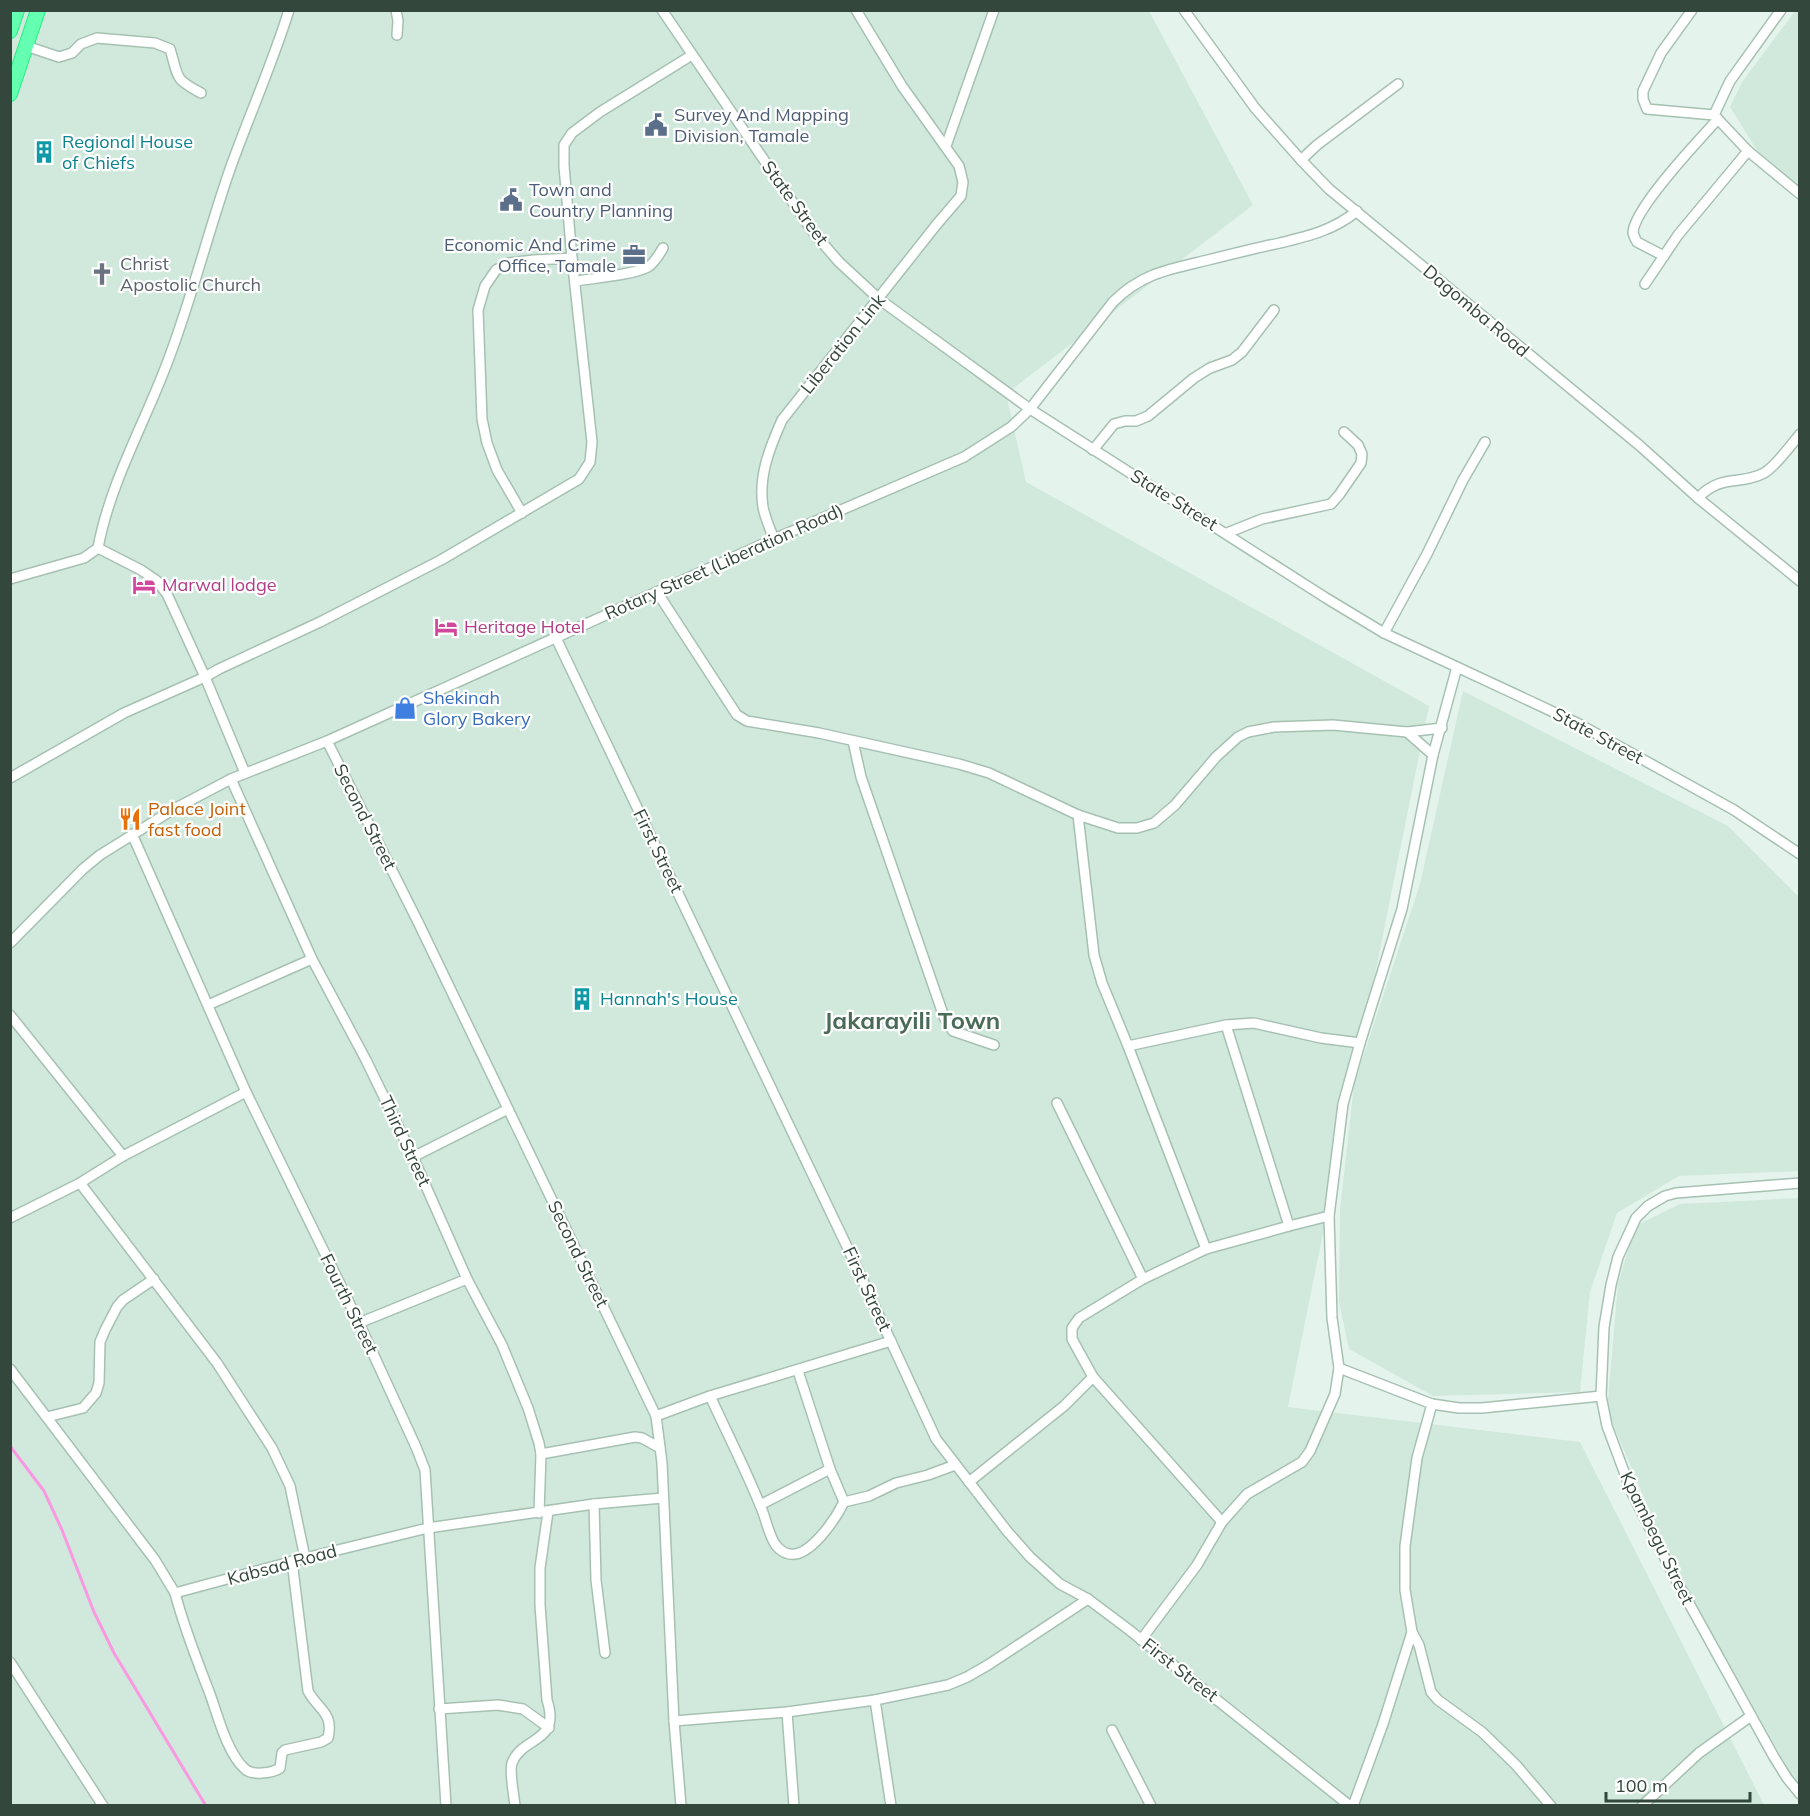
<svg xmlns="http://www.w3.org/2000/svg" width="1810" height="1816" viewBox="0 0 1810 1816" font-family="Mulish,sans-serif">
	<style>
		.residential { fill: #d1e9dd }
		.lines { fill: none; stroke-linecap: round; stroke-linejoin: round }
		.stream { stroke: #f899e2; stroke-width: 3 }
		.minor-casing { stroke: #a6c1b2; stroke-width: 12 }
		.highway-casing { stroke: #23ef81; stroke-width: 16 }
		.minor { stroke: #fff; stroke-width: 9 }
		.highway { stroke: #64ffb0; stroke-width: 14 }
		.labels { text-anchor: middle; stroke-width: 4.5; stroke-linejoin: round; paint-order: stroke }
		.service-label { font-size: 18px; fill: #4e5e75; stroke: #fff; text-anchor: start }
		.culture-label { font-size: 18px; fill: #0d838f; stroke: #fff; text-anchor: start }
		.street-label { font-size: 18px; fill: #33473c; stroke: #fff }
		.worship-label { font-size: 18px; fill: #5b616d; stroke: #fff; text-anchor: start }
		.hotel-label { font-size: 18px; fill: #b23c85; stroke: #fff; text-anchor: start }
		.shop-label { font-size: 18px; fill: #366cbe; stroke: #fff; text-anchor: start }
		.food-label { font-size: 18px; fill: #c56008; stroke: #fff; text-anchor: start }
		.district-label { font-size: 24px; font-weight: bold; fill: #496b57; stroke: #fff }
	</style>
	<rect width="100%" height="100%" fill="#e4f4ec"/>
	<g class="residential">
		<polygon points="11,11 1149,11 1253,205 1006,394 1026,482 1429,706 1288,1407 1580,1442 1764,1805 11,1806"/>
		<polygon points="1795,11 1800,11 1799,187 1758,152 1730,107 1742,82"/>
		<polygon points="1463,691 1728,826 1799,897 1799,1171 1679,1176 1617,1213 1590,1292 1580,1392 1433,1396 1349,1349 1339,1302 1340,1210 1354,1084 1420,884"/>
		<polygon points="1799,1198 1799,1788 1668,1555 1607,1410 1618,1284 1635,1226 1680,1204"/>
	</g>
	<g class="lines">
		<polyline class="stream" points="10,1446 44,1491 62,1530 94,1612 114,1653 206,1806"/>
		<g class="minor-casing">
			<g id="minor">
				<polyline points="396,10 398,21 397,35"/>
				<polyline points="662,10 813,232 839,262 879,299 1030,409 1326,598 1384,633 1577,723 1734,810 1800,854"/>
				<polyline points="1184,10 1255,108 1301,160 1329,189 1639,445 1698,498 1800,581"/>
				<polyline points="1692,10 1661,53 1643,91 1643,99 1647,109 1714,115"/>
				<polyline points="1781,10 1730,81 1714,115 1748,151 1800,194"/>
				<path d="M26,46L59,57L72,53L81,44L97,38L155,43L170,49C179,78 173,78 201,93"/>
				<polyline points="946,146 994,10"/>
				<polyline points="1301,160 1317,145 1398,84"/>
				<path d="M1664,256L1637,242C1635,239 1634,236 1633,233C1633,209 1700,139 1718,119"/>
				<path d="M576,281C594,278 633,275 648,267C654,263 659,255 663,248"/>
				<polyline points="1645,284 1678,235 1748,151"/>
				<polyline points="1093,450 1114,424 1125,421 1136,421 1148,416 1194,378 1210,368 1232,360 1242,352 1274,310"/>
				<path d="M1698,498C1722,473 1740,486 1764,473C1775,467 1791,445 1800,434"/>
				<polyline points="522,513 497,470 487,443 482,419 478,310 485,286 496,270 509,263 534,260 572,258"/>
				<polyline points="1227,533 1262,519 1331,504 1339,495 1361,463 1362,454 1358,445 1344,432"/>
				<path d="M774,539C770,529 765,518 763,507C758,476 770,447 782,420L937,224L961,196L963,182L959,166L902,86L856,10"/>
				<polyline points="10,579 84,558 98,548"/>
				<polyline points="657,592 733,709 737,715 747,721 819,733 959,764 989,773 1078,815 1118,828 1137,828 1154,823 1175,805 1216,757 1238,737 1248,732 1274,727 1333,725 1407,732 1442,728"/>
				<polyline points="1384,633 1427,554 1463,480 1485,442"/>
				<polyline points="556,638 851,1255 936,1439 1007,1531 1030,1557 1060,1584 1088,1599 1128,1629 1350,1806"/>
				<polyline points="1407,732 1433,755"/>
				<polyline points="327,741 419,924 656,1416 662,1463 674,1721 681,1806"/>
				<polyline points="853,741 861,777 944,1017 953,1031 994,1045"/>
				<path d="M245,773L205,677L167,594L157,581L141,570L98,548C110,482 146,421 169,358C192,297 208,233 229,172C248,118 272,65 289,10"/>
				<polyline points="10,778 124,713 205,677 219,669 320,622 441,560 579,479 590,462 592,442 572,258 564,166 564,145 572,133 600,112 692,55"/>
				<polyline points="231,779 312,959 366,1060 413,1157 467,1279 502,1345 528,1408 539,1443 541,1454 539,1513"/>
				<polyline points="1078,815 1094,955 1102,983 1128,1046 1206,1249"/>
				<polyline points="132,834 246,1092 359,1323 416,1447 425,1470 446,1806"/>
				<path d="M10,943L83,869L100,855L174,809L231,779L327,741L774,539L964,457L1011,427L1030,409L1113,302C1142,273 1170,269 1208,260C1232,254 1256,248 1280,243C1309,236 1334,230 1357,211"/>
				<polyline points="208,1005 312,959"/>
				<polyline points="10,1015 123,1156"/>
				<polyline points="1226,1025 1289,1226"/>
				<polyline points="1128,1046 1226,1025 1254,1023 1321,1038 1360,1043"/>
				<polyline points="1057,1103 1143,1279"/>
				<polyline points="413,1157 508,1109"/>
				<polyline points="80,1183 217,1363 272,1448 290,1486 305,1558"/>
				<polyline points="1800,1183 1676,1193 1665,1196 1648,1206 1636,1218 1618,1257 1611,1285 1604,1327 1601,1396 1607,1426 1632,1493 1675,1578 1774,1757 1787,1778 1800,1794"/>
				<polyline points="10,1218 80,1183 123,1156 246,1092"/>
				<polyline points="359,1323 467,1279"/>
				<polyline points="1339,1368 1432,1404 1459,1408 1482,1408 1601,1396"/>
				<polyline points="10,1369 155,1560 175,1593 305,1558 428,1528 594,1504 663,1498"/>
				<polyline points="798,1371 830,1469 844,1502 869,1496 896,1483 928,1475 955,1465"/>
				<path d="M710,1396C727,1433 745,1468 760,1505C766,1518 768,1533 775,1544C777,1547 782,1552 786,1553C808,1562 836,1518 844,1502"/>
				<polyline points="656,1416 710,1396 891,1341"/>
				<polyline points="47,1417 83,1408 96,1393 99,1383 100,1342 105,1330 117,1307 123,1300 154,1279"/>
				<polyline points="541,1454 635,1437 642,1438 660,1448"/>
				<polyline points="969,1482 1064,1406 1093,1377"/>
				<polyline points="594,1504 596,1580 605,1653"/>
				<polyline points="760,1505 830,1469"/>
				<polyline points="1222,1522 1093,1377 1072,1339 1072,1328 1079,1318 1143,1279 1206,1249 1289,1226 1329,1216"/>
				<path d="M175,1593C184,1628 197,1660 210,1694C218,1716 227,1753 245,1769C252,1776 273,1773 280,1768L282,1753L285,1750L321,1742L328,1738C334,1712 318,1710 308,1691L292,1561"/>
				<polyline points="1412,1632 1419,1645 1431,1692 1438,1700 1482,1732 1516,1765 1551,1806"/>
				<polyline points="1141,1640 1197,1565 1222,1522 1247,1494 1302,1462 1310,1451 1335,1394 1339,1368 1332,1318 1329,1216 1343,1104 1360,1043 1402,909 1433,755 1457,667"/>
				<polyline points="10,1662 103,1806"/>
				<polyline points="875,1700 891,1806"/>
				<polyline points="439,1709 498,1705 523,1709 549,1728"/>
				<polyline points="787,1712 794,1806"/>
				<polyline points="674,1721 787,1712 875,1700 948,1685 967,1677 988,1665 1088,1599"/>
				<polyline points="1112,1730 1151,1806"/>
				<path d="M515,1806C514,1795 509,1772 512,1763C523,1735 561,1744 547,1700L540,1605V1568L548,1512"/>
				<polyline points="1353,1806 1383,1724 1412,1632 1405,1590 1405,1546 1417,1458 1432,1404"/>
				<polyline points="1642,1806 1699,1753 1751,1716"/>
			</g>
		</g>
		<g class="highway-casing">
			<g id="highway">
				<polyline points="10,31 17,10"/>
				<polyline points="10,94 38,10"/>
			</g>
		</g>
		<use href="#minor" class="minor"/>
		<use href="#highway" class="highway"/>
	</g>
	<defs>
		<g id="civic-bare" transform="scale(1.8)"><path d="M-.6-6.5H3V-4.5H.6V-3L4-1V1h2V6H-6V1h2V-1L-.6-3ZM-1.2 2.5V6h2.4V2.5Z" fill="#5c6f8a" stroke="#fff" stroke-width="2.5" paint-order="stroke"/></g>
		<g id="building-bare" transform="scale(1.8)"><path d="M-4-6H4V6H1V3H-1V6H-4ZM-2.5-4.3h1.7v1.8h-1.7ZM.8-4.3h1.7v1.8H.8ZM-2.5-1h1.7V.8h-1.7ZM.8-1h1.7V.8H.8Z" fill="#0f9aa8" stroke="#fff" stroke-width="2.5" paint-order="stroke"/></g>
		<g id="office-bare" transform="scale(1.8)"><path d="M-6-3h4V-5.5h4V-3h4V5H-6ZM-1-4.5V-3h2v-1.5ZM-6 0V1H6V0Z" fill="#5c6f8a" stroke="#fff" stroke-width="2.5" paint-order="stroke"/></g>
		<g id="church-bare" transform="scale(1.8)"><path d="M-1.2-6h2.4v3.5h3.3v2.4h-3.3V6h-2.4V-.1h-3.3v-2.4h3.3Z" fill="#6b7280" stroke="#fff" stroke-width="2.5" paint-order="stroke"/></g>
		<g id="hotel-bare" transform="scale(1.8)"><path d="M-6-4.5h1.5V1H6V5H4.5V3h-9V5H-6ZM-4 0a1.8 1.8 0 1 1 3.6 0ZM.5 0V-2.5h3Q6-2.5 6 0Z" fill="#d1479c" stroke="#fff" stroke-width="2.5" paint-order="stroke"/></g>
		<g id="shop-bare" transform="scale(1.8)"><path d="M-5-2.5h2.3a2.7 3.5 0 0 1 5.4 0H5L5.5 6h-11ZM-1.5-2.5h3a1.5 2.3 0 0 0-3 0Z" fill="#3f7fe0" stroke="#fff" stroke-width="2.5" paint-order="stroke"/></g>
		<g id="restaurant-bare" transform="scale(1.8)"><path d="M-5-6h1v4h1v-4h1v4h1v-4h1v5L-1.5 .5V6h-2V.5L-5-1ZM5-6V6H3V1.5H1.5Q1.5-4 5-6Z" fill="#e8710a" stroke="#fff" stroke-width="2.5" paint-order="stroke"/></g>
	</defs>
	<g fill-rule="evenodd">
		<use href="#civic-bare" x="656" y="125"/>
		<use href="#building-bare" x="44" y="152"/>
		<use href="#civic-bare" x="511" y="200"/>
		<use href="#office-bare" x="634" y="255"/>
		<use href="#church-bare" x="102" y="274"/>
		<use href="#hotel-bare" x="144" y="585"/>
		<use href="#hotel-bare" x="446" y="627"/>
		<use href="#shop-bare" x="405" y="708"/>
		<use href="#restaurant-bare" x="130" y="819"/>
		<use href="#building-bare" x="582" y="999"/>
	</g>
	<g class="labels">
		<g class="service-label">
			<text x="674" y="121">Survey And Mapping<tspan x="674" dy="21">Division, Tamale</tspan></text>
			<text x="529" y="196">Town and<tspan x="529" dy="21">Country Planning</tspan></text>
			<text x="616" y="251" text-anchor="end">Economic And Crime<tspan x="616" dy="21">Office, Tamale</tspan></text>
		</g>
		<g class="culture-label">
			<text x="62" y="148">Regional House<tspan x="62" dy="21">of Chiefs</tspan></text>
			<text x="600" y="1005">Hannah's House</text>
		</g>
		<g class="street-label">
			<text transform="translate(795 203) rotate(54)" y="6">State Street</text>
			<text transform="translate(1476 311) rotate(40)" y="6">Dagomba Road</text>
			<text transform="translate(843 344) rotate(-51)" y="6">Liberation Link</text>
			<text transform="translate(1174 500) rotate(32)" y="6">State Street</text>
			<text transform="translate(724 562) rotate(-24)" y="6">Rotary Street (Liberation Road)</text>
			<text transform="translate(1598 736) rotate(28)" y="6">State Street</text>
			<text transform="translate(365 817) rotate(63)" y="6">Second Street</text>
			<text transform="translate(658 851) rotate(64)" y="6">First Street</text>
			<text transform="translate(405 1141) rotate(65)" y="6">Third Street</text>
			<text transform="translate(578 1254) rotate(64)" y="6">Second Street</text>
			<text transform="translate(867 1289) rotate(65)" y="6">First Street</text>
			<text transform="translate(349 1304) rotate(64)" y="6">Fourth Street</text>
			<text transform="translate(1657 1538) rotate(64)" y="6">Kpambegu Street</text>
			<text transform="translate(282 1565) rotate(-15)" y="6">Kabsad Road</text>
			<text transform="translate(1180 1670) rotate(38)" y="6">First Street</text>
		</g>
		<g class="worship-label">
			<text x="120" y="270">Christ<tspan x="120" dy="21">Apostolic Church</tspan></text>
		</g>
		<g class="hotel-label">
			<text x="162" y="591">Marwal lodge</text>
			<text x="464" y="633">Heritage Hotel</text>
		</g>
		<g class="shop-label">
			<text x="423" y="704">Shekinah<tspan x="423" dy="21">Glory Bakery</tspan></text>
		</g>
		<g class="food-label">
			<text x="148" y="815">Palace Joint<tspan x="148" dy="21">fast food</tspan></text>
		</g>
		<g class="district-label">
			<text x="912" y="1029">Jakarayili Town</text>
		</g>
	</g>
	<rect width="1810" height="1816" fill="none" stroke="#33473c" stroke-width="24"/>
	<path d="M1606 1792v9h144v-9" fill="none" stroke="#33473c" stroke-width="3"/>
	<text x="1615" y="1792" font-size="18" fill="#33473c" stroke="#ffffff" stroke-width="4.5" paint-order="stroke">100 m</text>
</svg>
